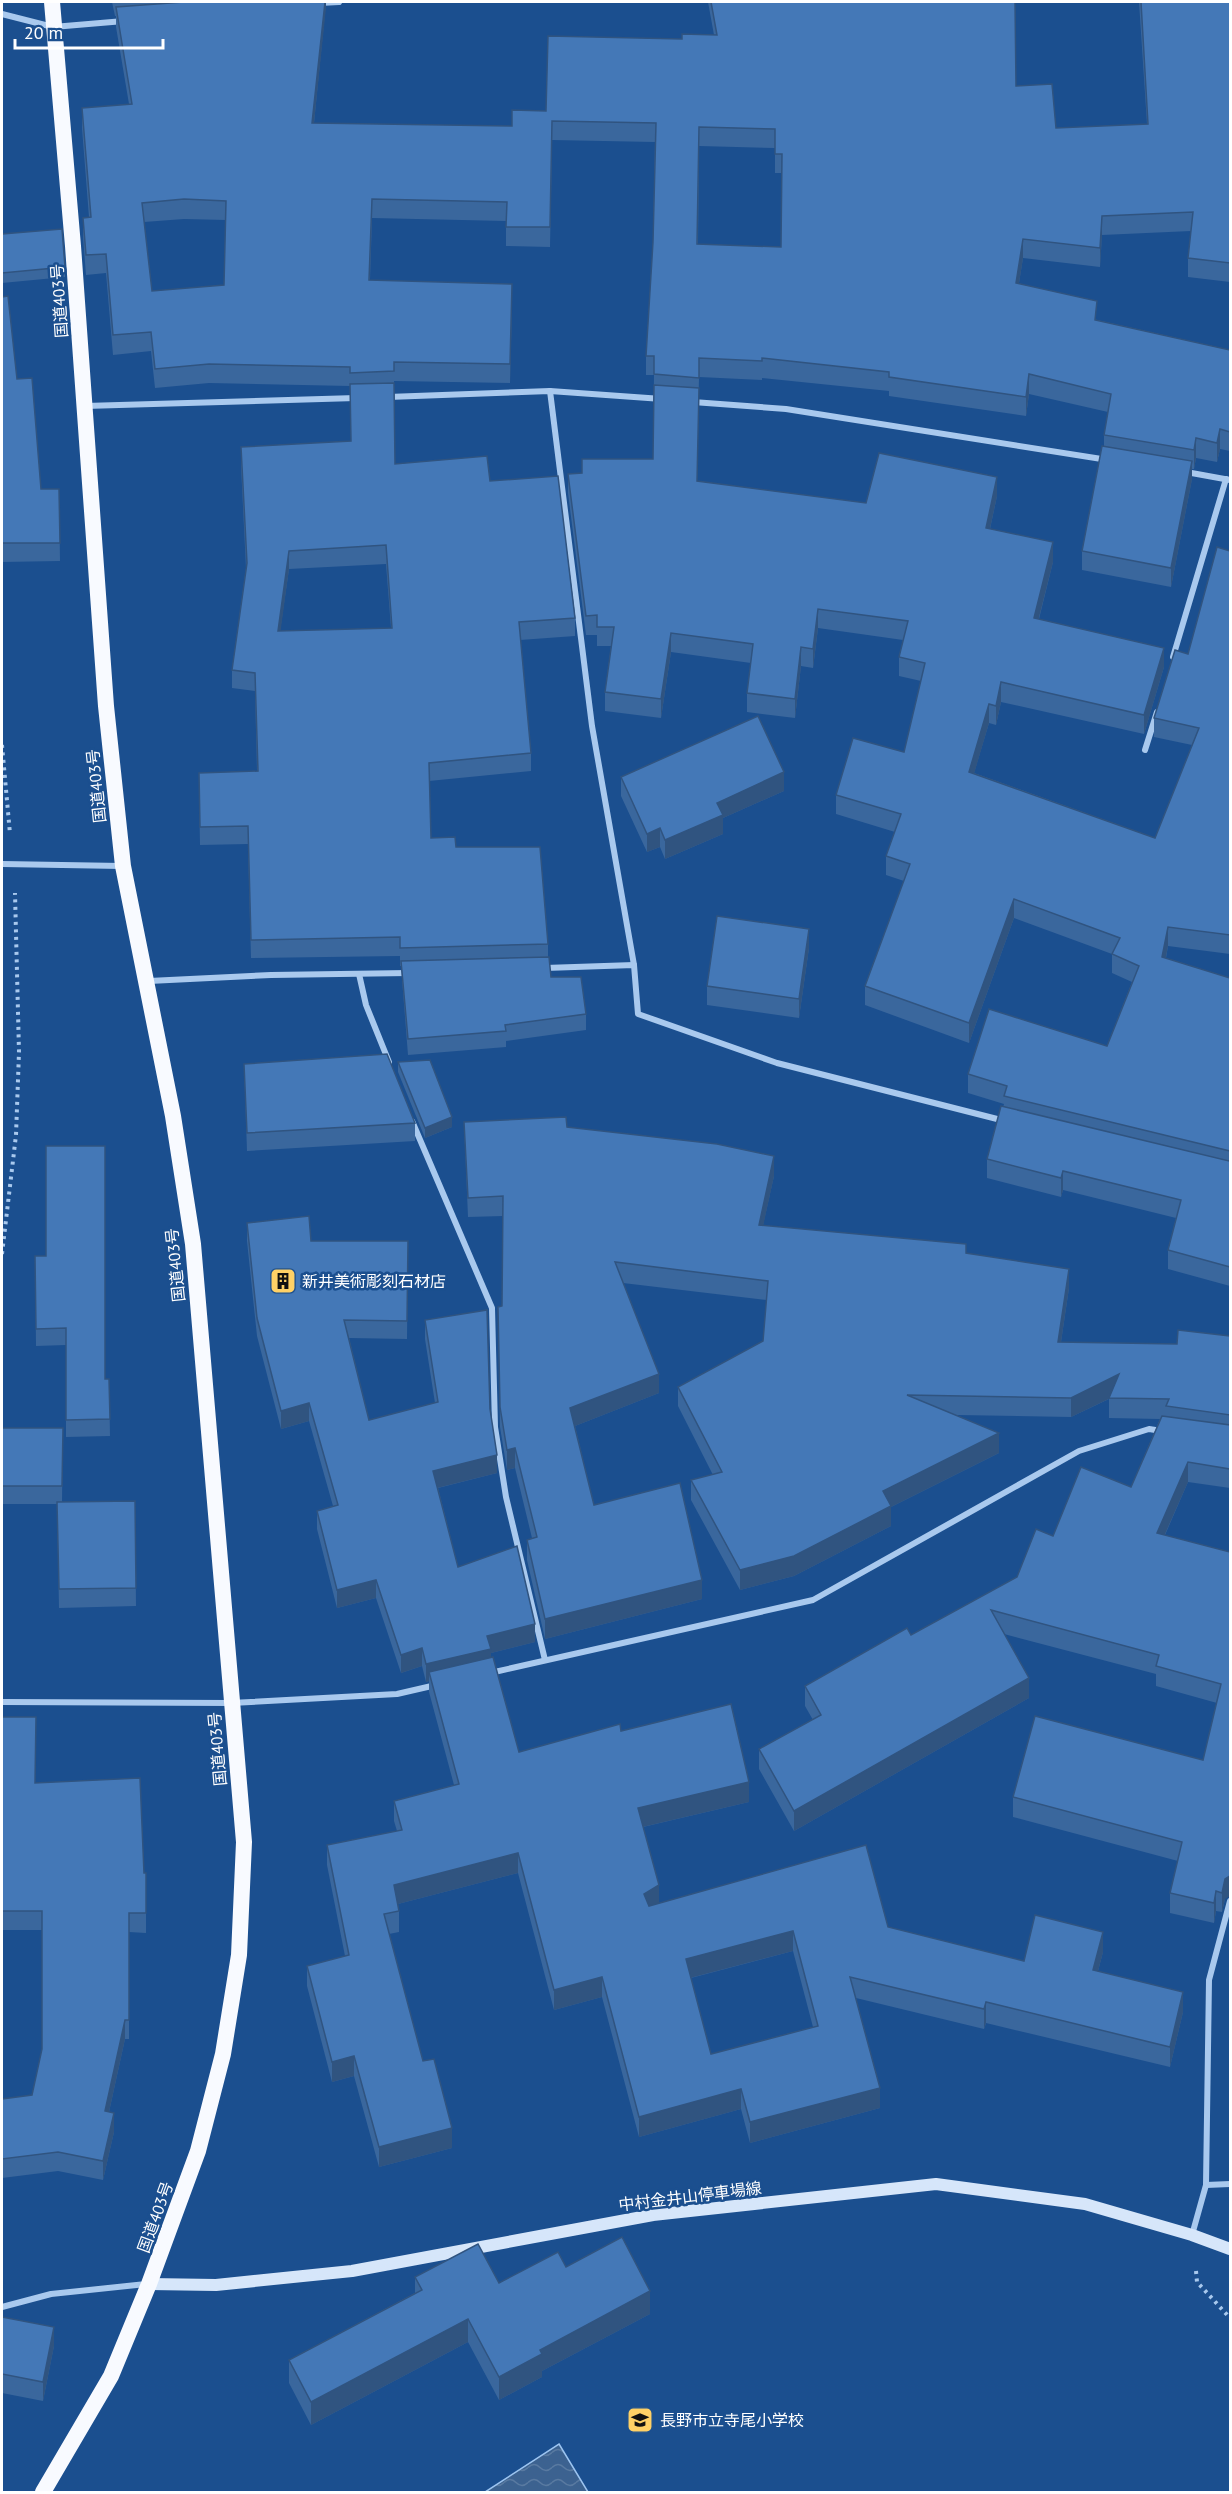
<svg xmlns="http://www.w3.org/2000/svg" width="1232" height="2494" viewBox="0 0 1232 2494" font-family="'PT Sans','Noto Sans JP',sans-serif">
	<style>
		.water { fill: url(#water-waves); stroke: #9cc4f0; stroke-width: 1.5 }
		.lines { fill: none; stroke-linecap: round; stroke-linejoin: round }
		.path { stroke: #a9c9ee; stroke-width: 4; stroke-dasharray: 3 4.5; stroke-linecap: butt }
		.minor { stroke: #a9c9ee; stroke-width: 6 }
		.secondary { stroke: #d6e6fa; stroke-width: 12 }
		.trunk { stroke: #f8faff; stroke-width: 16 }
		.wall { fill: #3a679d; fill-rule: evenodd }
		.shaded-wall { fill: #305480 }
		.building { fill: #4478b7; stroke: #305480; stroke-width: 1.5; fill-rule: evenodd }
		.labels { text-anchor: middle; stroke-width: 5; stroke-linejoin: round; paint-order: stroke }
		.street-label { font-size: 16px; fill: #fff; stroke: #1b4f8f }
		.poi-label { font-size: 16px; fill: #fff; stroke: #1b4f8f; text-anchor: start }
	</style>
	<defs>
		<pattern id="water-waves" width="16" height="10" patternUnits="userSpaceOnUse" patternTransform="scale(1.5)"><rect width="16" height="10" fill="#3c6290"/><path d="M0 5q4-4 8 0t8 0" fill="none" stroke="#597aa1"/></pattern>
	</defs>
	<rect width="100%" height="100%" fill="#1b4f8f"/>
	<polygon class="water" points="559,2444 588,2492 485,2492"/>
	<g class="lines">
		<g class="path">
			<polyline points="2,745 10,834"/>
			<polyline points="2,1254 16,1135 19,1052 15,893"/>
			<polyline points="1196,2271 1197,2282 1230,2318"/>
		</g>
		<g class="minor">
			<polyline points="319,3 339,2"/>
			<polyline points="2,14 53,27 124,21"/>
			<polyline points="550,391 592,726 634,965"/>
			<polyline points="388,397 550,391 662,399"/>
			<polyline points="693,402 786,409 1108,460"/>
			<polyline points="85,406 356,398"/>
			<polyline points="1186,472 1230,480"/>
			<polyline points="1173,657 1226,479"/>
			<polyline points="1145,750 1157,712"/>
			<polyline points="2,864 122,866"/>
			<polyline points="545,968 634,965 638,1014 777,1063 1005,1121"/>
			<polyline points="359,974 366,1005 389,1062"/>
			<polyline points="149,981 271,975 409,973"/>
			<polyline points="412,1121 492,1308 495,1427 506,1497 545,1660"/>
			<polyline points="490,1673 813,1600 1079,1451 1149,1429 1162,1431"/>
			<polyline points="2,1702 231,1703 397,1694 436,1685"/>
			<polyline points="1206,2185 1230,2184"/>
			<polyline points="1192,2235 1206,2185 1209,1980 1230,1901"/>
			<polyline points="2,2307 51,2294 146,2284"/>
		</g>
		<polyline class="secondary" points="149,2284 216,2285 352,2271 653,2215 936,2184 1085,2204 1192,2235 1230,2249"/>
		<polyline class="trunk" points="43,2492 111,2376 149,2284 198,2151 223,2054 239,1955 244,1842 193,1244 173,1116 123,866 106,706 73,246 52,2"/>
	</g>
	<g class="wall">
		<path d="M112,2H326L314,123L512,126L546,111L682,39L714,35L708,2H1015L1016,86L1056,128L1147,124L1139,2H1230V282L1188,277V258L1191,231L1102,235L1100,267L1023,258L1019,283L1097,320L1230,350V451L1220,449L1217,462L1196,458L1194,469H1192V479L1171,587L1082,570V551L1104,447V435L1108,412L1029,394L1026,416L889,396V391L762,378V380L699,377L697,481L866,503L997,496L990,529L1053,562L1039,619L1164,667L1144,734L1001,702L996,725L989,723L974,773L1155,838L1192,745L1154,737V718L1188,654L1230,551V954L1168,946L1166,958L1230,978V1286L1168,1269V1250L1176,1218L1063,1190L1061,1197L987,1178V1159L1004,1104L968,1093V1074L1107,1046L1132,982L1112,973V954L1014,918L969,1043L865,1005V986L904,881L886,875V856L895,832L836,814V795L904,752L921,681L899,676V657L903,640L818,628L813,668L801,666L795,718L747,712V693L751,663L671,652L661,718L605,711V692L611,646H597V635H586L568,493V474L582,473L653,459L654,375H646V356L653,242L655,142L552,140L550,247L506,246V221L372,218L370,280L512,303L510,383L394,381L395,464L490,481L575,618V636L520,640L531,753V771L429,781L431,838L456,847L548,944V957L551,977L586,1014V1030L506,1041V1047L408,1055L401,966H400V956L251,958L248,844L200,845L199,791L257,771L255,691L232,688V670L246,568L241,466V447L351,441L350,386L209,383L155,388L151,351L113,355L106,273L86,275L83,237V218L89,217L82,128V108L129,104L116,27V16H115ZM699,146L775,148V173H782L781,247L698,244ZM184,219L226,220L224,285L152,291L144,222ZM386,564L391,628L280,631L289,569Z"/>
		<polygon points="2,234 65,267 65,277 2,283"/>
		<polygon points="2,297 17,379 41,489 59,489 60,561 2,562"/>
		<polygon points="621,777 784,791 723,818 723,834 665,859 660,847 647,852 621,796"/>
		<polygon points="809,948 799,1018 707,1005 707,986"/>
		<polygon points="398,1062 452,1127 425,1138 398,1072"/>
		<polygon points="244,1064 415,1123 415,1141 247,1151"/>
		<polygon points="464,1122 567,1127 774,1176 763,1225 966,1253 1069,1288 1061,1342 1177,1344 1230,1336 1230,1488 1188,1482 1165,1535 1230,1552 1225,1899 1222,1912 1216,1911 1214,1923 1170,1913 1170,1893 1178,1861 1013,1817 1013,1797 1203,1760 1217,1703 1156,1686 1156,1674 1004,1634 1029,1698 794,1831 759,1769 759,1749 813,1720 805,1706 805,1686 911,1635 1017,1577 1053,1536 1131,1487 1160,1419 1109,1418 1109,1399 1071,1417 957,1415 999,1453 891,1507 891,1526 794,1576 740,1590 691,1500 691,1480 713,1475 678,1406 678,1387 763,1341 767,1300 623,1283 659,1393 575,1426 594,1505 702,1599 545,1639 527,1560 527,1540 532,1538 515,1468 507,1470 500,1427 498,1307 502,1306 503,1216 468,1217"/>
		<path d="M247,1223L311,1241H408L407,1339L349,1338L369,1420L435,1403L425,1339V1320L490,1409L497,1473L438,1488L458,1567L535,1642L491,1653V1658L519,1752L621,1731L749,1802L643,1827L659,1903L888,1927L1024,1961L1103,1952L1098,1971L1183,2012L1170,2067L986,2023L984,2029L856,1998L880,2108L750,2143L741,2109L639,2137L602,1997L554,2010L518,1873L398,1904L399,1911V1932L389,1934L423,2061L452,2148L379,2167L354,2076L332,2082L307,1986V1966L345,1956L327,1865V1845L397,1831L394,1821V1801L454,1785L429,1692V1681L426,1682L422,1666L401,1673L376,1598L337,1608L317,1529V1511L333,1506L309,1421L281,1429L257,1336L247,1241ZM793,1951L813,2027L711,2054L691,1978Z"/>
		<polygon points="35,1256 105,1379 109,1379 110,1436 66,1437 66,1345 36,1346"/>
		<polygon points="2,1428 63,1428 62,1502 135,1501 136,1606 59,1608 57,1504 2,1504"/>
		<polygon points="2,1717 35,1783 144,1873 146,1873 146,1933 129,1932 129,2039 125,2039 109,2112 114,2132 103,2180 58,2171 2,2178 2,2099 32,2095 42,2049 42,1930 2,1930"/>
		<polygon points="566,2267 650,2314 542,2371 542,2377 499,2400 468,2342 311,2425 289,2383 289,2360 415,2293 415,2277 499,2283"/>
		<polygon points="2,2317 54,2346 43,2401 2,2393"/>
	</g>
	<g class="shaded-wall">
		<polygon points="325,2 326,2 326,8 312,142 312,123"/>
		<polygon points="1102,216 1102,235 1100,267 1100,248"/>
		<polygon points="1023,239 1023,258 1016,302 1016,283"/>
		<polygon points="512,284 512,303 510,383 510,364"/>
		<polygon points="1029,374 1029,394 1026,416 1026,397"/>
		<polygon points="1220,429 1220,449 1217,462 1217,443"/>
		<polygon points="1196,438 1196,458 1194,469 1194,450"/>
		<polygon points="1192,461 1192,479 1171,587 1171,568"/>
		<polygon points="997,477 997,496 986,547 986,528"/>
		<polygon points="1053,542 1053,562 1034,637 1034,618"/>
		<polygon points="289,551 289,569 278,650 278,631"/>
		<polygon points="818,609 818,628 813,668 813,649"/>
		<polygon points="671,633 671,652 661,718 661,699"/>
		<polygon points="801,647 801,666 795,718 795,699"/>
		<polygon points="1164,648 1164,667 1144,734 1144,715"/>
		<polygon points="1001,682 1001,702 996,725 996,706"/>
		<polygon points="989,704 989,723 969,791 969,772"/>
		<polygon points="784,772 784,791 723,818 723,834 665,859 665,840 717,803"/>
		<polygon points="660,828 660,847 647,852 647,834"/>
		<polygon points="1014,899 1014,918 969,1043 969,1023"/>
		<polygon points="1168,927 1168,946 1162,976 1162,957"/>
		<polygon points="809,929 809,948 799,1018 799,999"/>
		<polygon points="452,1117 452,1127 425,1138 425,1128"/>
		<polygon points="774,1156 774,1176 759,1245 759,1225"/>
		<polygon points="1063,1171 1063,1190 1061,1197 1061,1178"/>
		<polygon points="1069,1269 1069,1288 1058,1362 1058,1342"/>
		<polygon points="659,1374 659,1393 570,1428 570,1408"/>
		<polygon points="1119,1374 1119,1394 1071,1417 1071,1398"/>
		<polygon points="309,1403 309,1421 281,1429 281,1411"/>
		<polygon points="999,1433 999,1453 891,1507 891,1526 794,1576 740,1590 740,1570 883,1491"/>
		<polygon points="515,1448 515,1468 507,1470 507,1450"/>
		<polygon points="497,1455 497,1473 433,1489 433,1471"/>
		<polygon points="1188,1462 1188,1482 1157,1552 1157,1533"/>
		<polygon points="376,1580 376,1598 337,1608 337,1590"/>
		<polygon points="702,1580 702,1599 545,1639 545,1619"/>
		<polygon points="535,1624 535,1642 491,1653 491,1667 429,1672 429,1681 426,1682 426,1664 487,1636"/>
		<polygon points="422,1648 422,1666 401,1673 401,1655"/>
		<polygon points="1029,1678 1029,1698 794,1831 794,1811"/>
		<polygon points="749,1782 749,1802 638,1828 638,1808"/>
		<polygon points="518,1853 518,1873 394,1905 394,1885"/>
		<polygon points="1230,1876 1230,1896 1225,1899 1222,1912 1222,1893 1225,1879"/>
		<polygon points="659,1885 659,1906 644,1914 644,1894"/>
		<polygon points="1216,1891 1216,1911 1214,1923 1214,1903"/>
		<polygon points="793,1931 793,1951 686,1979 686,1959"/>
		<polygon points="1103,1932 1103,1952 1093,1990 1093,1970"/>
		<polygon points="602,1977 602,1997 554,2010 554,1990"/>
		<polygon points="1183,1992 1183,2012 1170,2067 1170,2047"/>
		<polygon points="986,2002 986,2023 984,2029 984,2009"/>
		<polygon points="125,2020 125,2039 105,2130 105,2111"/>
		<polygon points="354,2056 354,2076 332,2082 332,2062"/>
		<polygon points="880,2088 880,2108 750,2143 750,2122"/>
		<polygon points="741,2089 741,2109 639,2137 639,2117"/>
		<polygon points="114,2113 114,2132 103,2180 103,2161"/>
		<polygon points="452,2128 452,2148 379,2167 379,2147"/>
		<polygon points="650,2291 650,2314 542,2371 542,2377 499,2400 499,2377 540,2350"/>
		<polygon points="468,2319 468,2342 311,2425 311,2402"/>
		<polygon points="54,2327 54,2346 43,2401 43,2382"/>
	</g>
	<g class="building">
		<path d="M184,2H325L312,123L512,126V110L546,111L548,36L682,39V34L717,35L711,2H1015L1016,86L1052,84L1056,128L1148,124L1141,2H1230V263L1188,258L1193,212L1102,216L1100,248L1023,239L1016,283L1097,301L1095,320L1230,350V432L1220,429L1217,443L1196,438L1194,450L1104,435L1111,394L1029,374L1026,397L889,377V372L762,358V361L699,358V378L654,374V356H646L653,242L656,123L552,121L550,227H506L507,202L372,199L369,280L512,284L510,364L394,362V371L350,373V367L209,364L155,369L151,332L113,335L106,254L86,255L83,218L91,217L82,108L132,104L116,7ZM699,127L775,129V154H782L781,247L697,244ZM184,199L226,201L224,285L152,291L142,203Z"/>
		<polygon points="62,229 65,267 2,273 2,234"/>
		<polygon points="8,296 17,379 32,378 41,489 59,489 60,543 2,543 2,297"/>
		<path d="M394,383L395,464L487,456L490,481L558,476L575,618L519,622L531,753L429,763L431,838L455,837L456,847H540L548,944L400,948V937L251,940L248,826L200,827L199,773L258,771L255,673L232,670L247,563L241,447L351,441L350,384ZM386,545L392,628L278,631L289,551Z"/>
		<polygon points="654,385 699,388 697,481 866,503 879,453 997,477 986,528 1053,542 1034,618 1164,648 1144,715 1001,682 996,706 989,704 969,772 1155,838 1199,728 1154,718 1175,650 1188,654 1217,547 1230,551 1230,935 1168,927 1162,957 1230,978 1230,1151 1004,1096 1007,1086 968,1074 989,1009 1107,1046 1139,966 1112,954 1120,938 1014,899 969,1023 865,986 910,864 886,856 901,814 836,795 853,738 904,752 925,663 899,657 908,621 818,609 813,649 801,647 795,699 747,693 753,644 671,633 661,699 605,692 614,627 597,627 597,615 586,616 568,474 582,473 582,459 653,459"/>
		<polygon points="1102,446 1192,461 1171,568 1082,551"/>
		<polygon points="758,716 784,772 717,803 723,815 665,840 660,828 647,834 621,777"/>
		<polygon points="717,916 809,929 799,999 707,986"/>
		<polygon points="549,957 551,977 581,977 586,1014 505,1025 506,1031 408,1039 401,961"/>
		<polygon points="387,1054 415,1123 247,1133 244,1064"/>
		<polygon points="430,1060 452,1117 425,1128 398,1062"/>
		<polygon points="1001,1106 1229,1161 1230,1160 1230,1267 1168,1250 1181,1200 1063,1171 1061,1178 987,1159"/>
		<polygon points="566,1117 567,1127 717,1144 774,1156 759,1225 966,1244 966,1253 1069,1269 1058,1342 1177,1344 1178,1330 1230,1336 1230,1415 1166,1406 1169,1399 1109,1398 1119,1374 1071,1398 907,1395 999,1433 883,1491 891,1506 794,1556 740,1570 691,1480 722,1472 678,1387 763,1341 768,1281 615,1262 659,1374 570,1408 594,1505 680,1483 702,1580 545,1619 527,1540 537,1537 515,1448 507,1450 500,1407 498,1307 502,1306 503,1196 468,1198 464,1122"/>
		<polygon points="46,1146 105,1146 105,1379 109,1379 110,1419 66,1420 66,1328 36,1329 35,1256 46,1256"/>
		<polygon points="309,1216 311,1241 408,1241 407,1321 344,1320 369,1420 438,1402 425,1320 487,1310 490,1409 497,1455 433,1471 458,1567 517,1546 535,1624 487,1636 491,1649 426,1664 422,1648 401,1655 376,1580 337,1590 317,1511 338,1505 309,1403 281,1411 257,1318 247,1223"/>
		<polygon points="1162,1416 1230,1425 1230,1469 1188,1462 1157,1533 1230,1552 1230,1876 1225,1879 1222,1893 1216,1891 1214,1903 1170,1893 1182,1842 1013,1797 1035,1716 1203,1760 1221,1684 1156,1666 1159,1655 991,1610 1029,1678 794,1811 759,1749 821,1715 805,1686 907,1628 911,1635 1017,1577 1036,1529 1053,1536 1081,1467 1131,1487"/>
		<polygon points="2,1428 63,1428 62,1486 2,1486"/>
		<polygon points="135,1501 136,1588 59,1589 57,1502"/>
		<path d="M493,1657L519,1752L620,1724L621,1731L731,1704L749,1782L638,1808L659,1885L644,1894L649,1906L866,1845L888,1927L1024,1961L1035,1915L1103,1932L1093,1970L1183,1992L1170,2047L986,2002L984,2009L850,1977L880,2088L750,2122L741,2089L639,2117L602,1977L554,1990L518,1853L394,1885L399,1911L384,1914L423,2061L434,2059L452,2128L379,2147L354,2056L332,2062L307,1966L349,1955L327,1845L402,1830L394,1801L459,1784L429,1672ZM793,1931L818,2026L711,2054L686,1959Z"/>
		<polygon points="2,1717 36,1717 35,1783 140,1778 144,1873 146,1873 146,1913 129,1913 129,2020 125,2020 105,2111 114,2113 103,2161 58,2152 2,2159 2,2099 32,2095 42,2049 42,1911 2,1911"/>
		<polygon points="622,2237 650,2291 540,2350 542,2354 499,2377 468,2319 311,2402 289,2360 422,2290 415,2277 478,2244 499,2283 558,2252 566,2267"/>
		<polygon points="2,2317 54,2327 43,2382 2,2374"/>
	</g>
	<defs>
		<g id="building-square" transform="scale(1.35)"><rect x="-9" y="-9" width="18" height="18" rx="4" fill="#ffd166" stroke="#1b4f8f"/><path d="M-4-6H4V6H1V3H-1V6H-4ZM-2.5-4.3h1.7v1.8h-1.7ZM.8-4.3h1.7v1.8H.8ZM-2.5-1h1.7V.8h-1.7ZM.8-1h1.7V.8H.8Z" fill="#111"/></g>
		<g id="school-square" transform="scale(1.35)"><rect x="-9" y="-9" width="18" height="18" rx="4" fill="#ffd166" stroke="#1b4f8f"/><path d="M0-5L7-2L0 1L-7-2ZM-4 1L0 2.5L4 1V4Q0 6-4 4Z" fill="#111"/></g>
	</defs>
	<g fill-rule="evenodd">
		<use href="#building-square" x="283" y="1281"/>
		<use href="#school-square" x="640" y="2420"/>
	</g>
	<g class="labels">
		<g class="street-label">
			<text transform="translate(59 301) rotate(-94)" y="6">国道403号</text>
			<text transform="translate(96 786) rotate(-96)" y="6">国道403号</text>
			<text transform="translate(175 1265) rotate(-96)" y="6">国道403号</text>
			<text transform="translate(217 1749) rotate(-95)" y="6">国道403号</text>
			<text transform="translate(690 2196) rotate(-7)" y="6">中村金井山停車場線</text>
			<text transform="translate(155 2217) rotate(-70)" y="6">国道403号</text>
		</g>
		<g class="poi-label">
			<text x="302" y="1287">新井美術彫刻石材店</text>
			<text x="660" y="2426">長野市立寺尾小学校</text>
		</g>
	</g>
	<rect width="1232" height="2494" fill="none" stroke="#ffffff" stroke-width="6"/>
	<path d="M15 39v9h148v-9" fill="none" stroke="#ffffff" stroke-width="3"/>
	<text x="24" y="39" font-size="18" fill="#ffffff" stroke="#1b4f8f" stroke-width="4.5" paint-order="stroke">20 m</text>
</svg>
